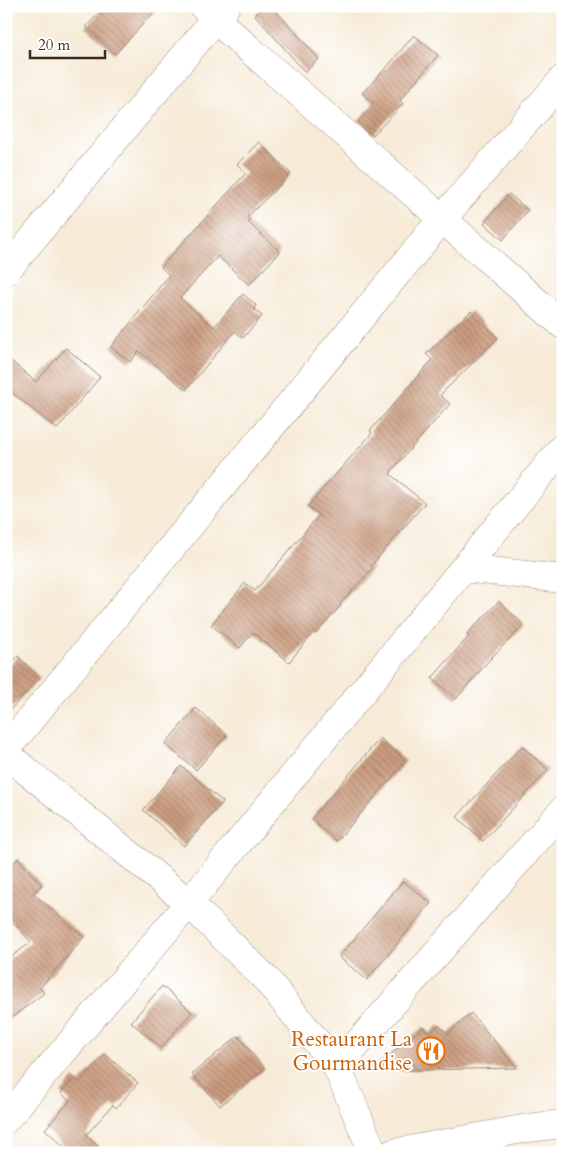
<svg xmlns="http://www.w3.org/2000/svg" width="569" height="1159" viewBox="0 0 569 1159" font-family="Cardo,serif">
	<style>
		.building { fill: url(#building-back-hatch) }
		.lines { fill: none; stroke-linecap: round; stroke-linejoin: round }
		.minor-casing { stroke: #998a7b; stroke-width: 29 }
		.major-casing { stroke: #998a7b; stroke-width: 29 }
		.minor { stroke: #fff; stroke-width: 28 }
		.major { stroke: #fff; stroke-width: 28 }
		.labels { text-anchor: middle; stroke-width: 4; stroke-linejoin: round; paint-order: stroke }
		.food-label { font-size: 21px; fill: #c56008; stroke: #fff; text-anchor: end }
	</style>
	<defs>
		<pattern id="building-back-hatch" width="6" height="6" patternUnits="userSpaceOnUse" patternTransform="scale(1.25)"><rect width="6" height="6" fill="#cb9c7f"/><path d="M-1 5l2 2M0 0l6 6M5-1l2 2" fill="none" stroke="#a67f67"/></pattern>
	</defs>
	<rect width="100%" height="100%" fill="#fff"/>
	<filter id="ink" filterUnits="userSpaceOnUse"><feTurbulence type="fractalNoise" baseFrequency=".02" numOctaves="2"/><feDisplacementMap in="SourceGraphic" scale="10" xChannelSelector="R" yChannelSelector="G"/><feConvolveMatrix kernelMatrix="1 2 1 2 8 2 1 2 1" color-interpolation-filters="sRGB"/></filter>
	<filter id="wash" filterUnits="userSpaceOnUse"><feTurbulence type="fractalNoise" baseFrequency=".0096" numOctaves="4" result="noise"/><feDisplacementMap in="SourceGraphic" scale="20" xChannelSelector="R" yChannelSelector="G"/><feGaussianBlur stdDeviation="1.12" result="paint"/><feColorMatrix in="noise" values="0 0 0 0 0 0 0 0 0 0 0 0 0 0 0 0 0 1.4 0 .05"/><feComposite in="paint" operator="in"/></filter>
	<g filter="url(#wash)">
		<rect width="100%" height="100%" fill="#f7ebd8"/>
		<g id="blocks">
			<g class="building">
				<polygon points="106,6 160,6 115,54 86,27"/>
				<polygon points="265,6 272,6 319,59 305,72 255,15"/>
				<polygon points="414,35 438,55 400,100 403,104 373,135 358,121 374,104 362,93 387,67"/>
				<polygon points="259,142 291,174 247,217 250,220 248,222 280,252 249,285 218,256 180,298 214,327 243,294 256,305 254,309 262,316 243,338 235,331 186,390 139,351 130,362 111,347 169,275 161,267 246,173 237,164"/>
				<polygon points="509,194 528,210 503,240 484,223"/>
				<polygon points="471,311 498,338 440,395 450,404 391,471 392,472 390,474 425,503 371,566 373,568 340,604 341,605 316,634 314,632 289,662 253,632 240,648 211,625 245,583 255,591 319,515 308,506 372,433 370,431 432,360 426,354"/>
				<polygon points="66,348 100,377 57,429 6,388 6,357 36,382"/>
				<polygon points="499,601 524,625 491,658 456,699 432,678 469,636 467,634"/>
				<polygon points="18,656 40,678 6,714 6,669"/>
				<polygon points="196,708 227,735 196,770 165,744"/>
				<polygon points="380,738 406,761 337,841 311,819"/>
				<polygon points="522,746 548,770 483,841 457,817"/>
				<polygon points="181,766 223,802 184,846 143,810"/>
				<polygon points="18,858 42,885 33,893 84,937 40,988 44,993 6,1022 6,961 31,942 6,915 6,870"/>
				<polygon points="403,881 431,903 367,980 339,957"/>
				<polygon points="162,986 192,1012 161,1048 131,1022"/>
				<polygon points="471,1013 517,1068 371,1071 423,1027 430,1033 439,1025 448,1034"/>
				<polygon points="238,1036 265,1069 220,1106 192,1074"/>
				<polygon points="105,1054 138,1083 116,1108 113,1105 86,1135 105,1153 71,1153 45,1129 70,1101 61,1093 74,1078 79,1083"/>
			</g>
		</g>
	</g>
	<g filter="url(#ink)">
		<use href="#blocks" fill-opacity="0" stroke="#998a7b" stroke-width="1"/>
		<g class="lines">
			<g class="minor-casing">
				<g id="minor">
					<polyline points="203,6 215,19 563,325"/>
					<polyline points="6,271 226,6"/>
					<polyline points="464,568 563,579"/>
					<polyline points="6,749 442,219 563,79"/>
					<polyline points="6,754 189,903 266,979 337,1067 373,1153"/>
					<polyline points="337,1067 563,810"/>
					<polyline points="6,1119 189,903 563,447"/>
				</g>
			</g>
			<g class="major-casing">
				<polyline id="major" points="393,1153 528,1128 563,1124"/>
			</g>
			<use href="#minor" class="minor"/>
			<use href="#major" class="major"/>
		</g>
	</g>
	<defs>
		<g id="restaurant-ring" transform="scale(1.4375)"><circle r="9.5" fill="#fff" stroke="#e8710a" stroke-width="1.5"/><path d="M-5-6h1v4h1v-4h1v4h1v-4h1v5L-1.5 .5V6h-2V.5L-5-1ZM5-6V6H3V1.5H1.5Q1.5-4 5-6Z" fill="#e8710a"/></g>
	</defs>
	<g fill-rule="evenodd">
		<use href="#restaurant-ring" x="431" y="1051"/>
	</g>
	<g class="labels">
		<g class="food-label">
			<text x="412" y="1046">Restaurant La<tspan x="412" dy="24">Gourmandise</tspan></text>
		</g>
	</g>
	<rect width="569" height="1159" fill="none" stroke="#fff" stroke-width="25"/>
	<path d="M30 50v8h75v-8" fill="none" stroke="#3b2a1e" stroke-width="2.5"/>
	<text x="38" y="50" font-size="15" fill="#3b2a1e" stroke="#ffffff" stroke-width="4" paint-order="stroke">20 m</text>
</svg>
